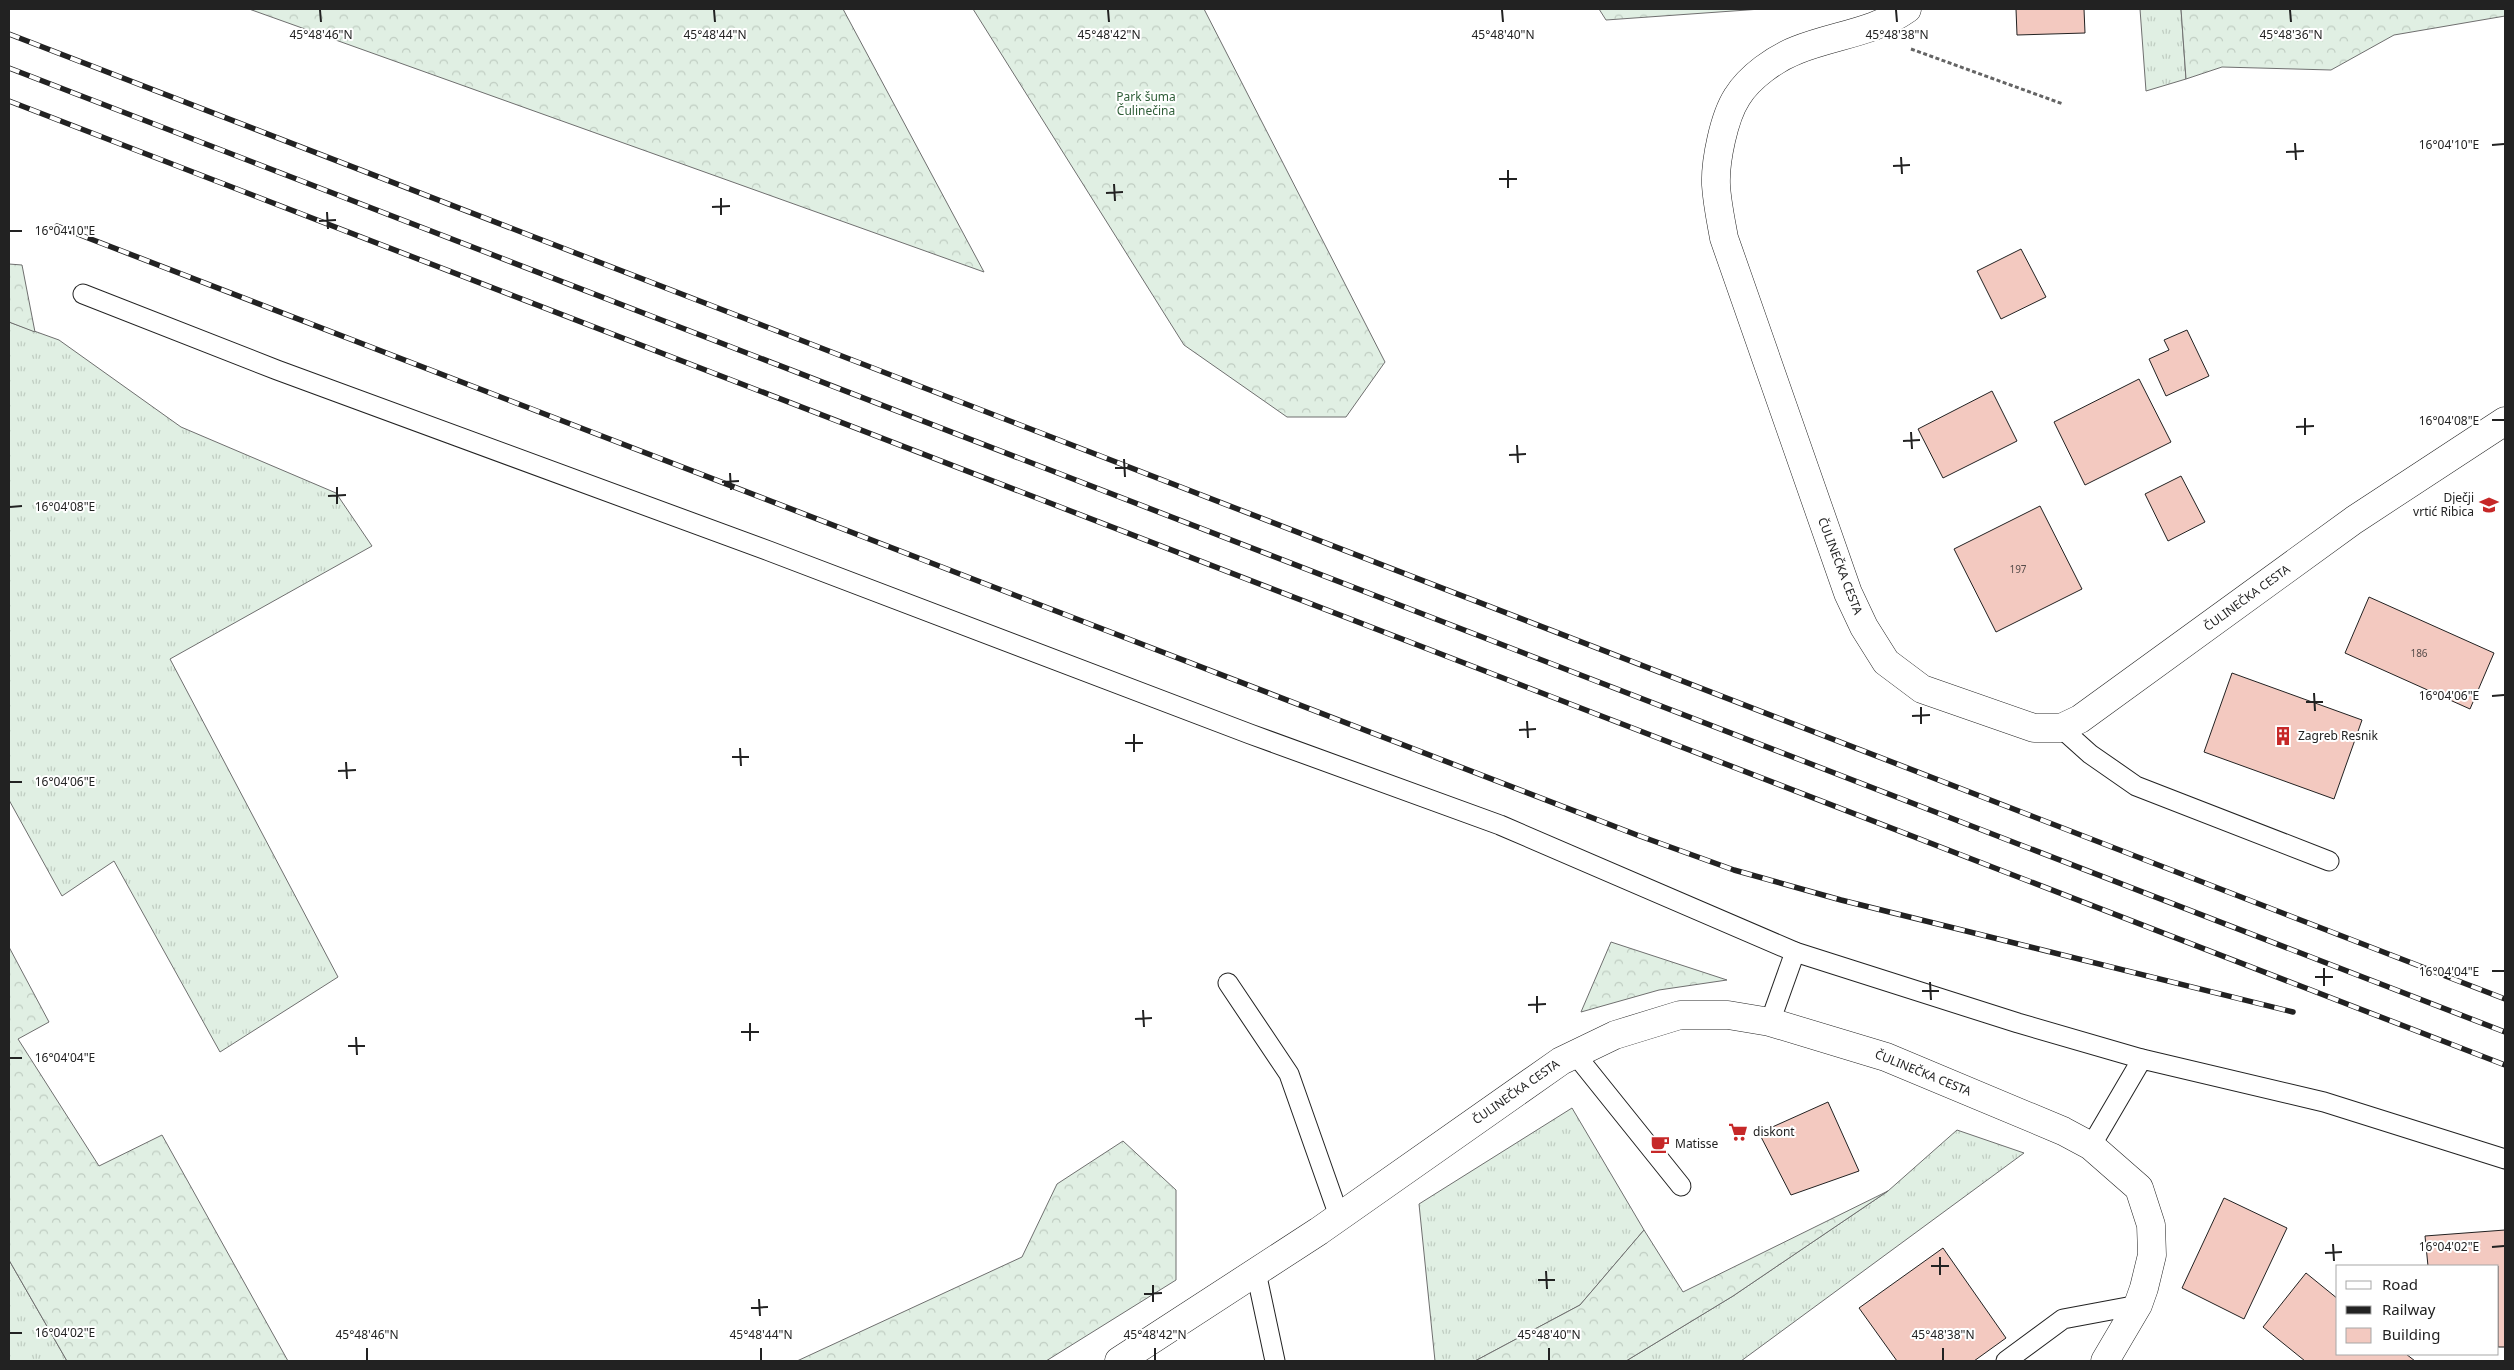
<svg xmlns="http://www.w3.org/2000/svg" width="2514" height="1370" viewBox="0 0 2514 1370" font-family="'Noto Sans',sans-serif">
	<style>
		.grass { fill: url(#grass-tufts); stroke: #6f6f6f }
		.forest { fill: url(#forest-crowns); stroke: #6f6f6f }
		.building { fill: #f3c9c0; stroke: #222 }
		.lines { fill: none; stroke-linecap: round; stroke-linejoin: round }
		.service-casing { stroke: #222; stroke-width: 21 }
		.minor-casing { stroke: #222; stroke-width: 29 }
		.tertiary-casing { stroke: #222; stroke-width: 29 }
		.path { stroke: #646464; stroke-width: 3; stroke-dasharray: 4 2.5; stroke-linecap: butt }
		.service { stroke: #fff; stroke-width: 19 }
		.minor { stroke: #fff; stroke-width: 28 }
		.tertiary { stroke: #fff; stroke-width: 28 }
		.rail-casing { stroke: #222; stroke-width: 5.5 }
		.rail { stroke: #fff; stroke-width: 4; stroke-dasharray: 11; stroke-linecap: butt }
		.ticks { fill: none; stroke: #222; stroke-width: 2 }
		.labels { text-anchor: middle; stroke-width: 4; stroke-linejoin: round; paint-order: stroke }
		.number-label { font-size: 10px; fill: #564c4a }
		.park-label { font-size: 12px; fill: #2f5e38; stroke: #fff }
		.poi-label { font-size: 12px; fill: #222; stroke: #fff; text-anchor: start }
		.street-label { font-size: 12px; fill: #222; stroke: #fff }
		.ticks-label { font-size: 12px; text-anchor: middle; fill: #222; stroke: #fff; stroke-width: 4; stroke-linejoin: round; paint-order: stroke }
	</style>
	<defs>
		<pattern id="grass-tufts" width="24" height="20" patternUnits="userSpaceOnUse" patternTransform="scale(1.25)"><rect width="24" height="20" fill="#e0efe3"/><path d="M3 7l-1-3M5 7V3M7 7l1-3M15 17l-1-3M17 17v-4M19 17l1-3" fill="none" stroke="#c0cdc2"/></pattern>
		<pattern id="forest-crowns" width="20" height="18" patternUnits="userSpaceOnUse" patternTransform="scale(1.25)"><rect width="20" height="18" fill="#e0efe3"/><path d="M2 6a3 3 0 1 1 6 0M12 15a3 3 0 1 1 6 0" fill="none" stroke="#c0cdc2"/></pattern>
	</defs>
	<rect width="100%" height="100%" fill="#fff"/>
	<g class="grass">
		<polygon points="2140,9 2181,9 2186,79 2146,91"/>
		<polygon points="9,322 59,340 181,427 336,493 372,546 170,659 338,977 220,1052 114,861 62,896 9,800"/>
		<polygon points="1572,1108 1644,1230 1580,1305 1475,1361 1435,1361 1419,1204"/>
		<polygon points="1957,1130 2024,1153 1741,1361 1626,1361 1733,1296 1888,1191"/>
		<polygon points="9,1260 67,1361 9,1361"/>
	</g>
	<g class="forest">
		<polygon points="249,9 843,9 984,272"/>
		<polygon points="973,9 1204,9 1385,362 1346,417 1287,417 1184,345"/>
		<polygon points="1599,9 1761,9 1606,20"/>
		<polygon points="2181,9 2505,9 2505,16 2394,35 2331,70 2222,67 2186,79"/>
		<polygon points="9,264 22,265 35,332 9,322"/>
		<polygon points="1611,942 1727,980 1659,990 1581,1012"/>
		<polygon points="9,947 49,1022 18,1039 99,1166 162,1135 288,1361 67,1361 9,1260"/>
		<polygon points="1123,1141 1176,1190 1176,1280 1046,1361 797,1361 1022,1257 1057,1184"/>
		<polygon points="1888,1191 1733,1296 1626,1361 1475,1361 1580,1305 1644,1230 1683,1292"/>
	</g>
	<g class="building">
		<polygon points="2016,9 2084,9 2085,33 2017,35"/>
		<polygon points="2021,249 2046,297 2001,319 1977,271"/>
		<polygon points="2187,330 2209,376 2166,396 2149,359 2169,350 2164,340"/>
		<polygon points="2139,379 2171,442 2085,485 2054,422"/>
		<polygon points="1992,391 2017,441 1943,478 1918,429"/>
		<polygon points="2181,476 2205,522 2168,541 2145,494"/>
		<polygon points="2040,506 2082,589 1996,632 1954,549"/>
		<polygon points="2369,597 2494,653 2470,709 2345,653"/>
		<polygon points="2232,673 2362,720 2334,799 2204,752"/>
		<polygon points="1828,1102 1859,1171 1791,1195 1759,1133"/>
		<polygon points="2224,1198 2287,1228 2244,1319 2182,1288"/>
		<polygon points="2505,1230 2505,1347 2498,1347 2498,1266 2428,1266 2425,1236"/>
		<polygon points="1943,1248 2006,1338 1974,1361 1897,1361 1859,1308"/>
		<polygon points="2306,1273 2338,1299 2338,1354 2406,1354 2415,1361 2305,1361 2263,1327"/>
	</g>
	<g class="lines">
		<g class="service-casing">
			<g id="service">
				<polyline points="83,294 277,370 769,551 1250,734 1500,825 1795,952 2018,1023 2142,1059"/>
				<polyline points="2061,728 2090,754 2136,786 2329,861"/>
				<polyline points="1228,983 1289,1074 1339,1216"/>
				<polyline points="1770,1022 1795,952"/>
				<polyline points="1575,1054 1681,1186"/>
				<polyline points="2091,1146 2142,1059 2324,1102 2505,1159"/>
				<polyline points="1256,1272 1275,1361"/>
				<polyline points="2006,1361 2063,1319 2138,1305"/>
			</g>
		</g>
		<g class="minor-casing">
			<path id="minor" d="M1907,9C1873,33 1834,35 1797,50C1776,58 1749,77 1737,97C1724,117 1715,161 1716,185C1717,203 1721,221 1724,238L1848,593L1864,627L1886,662L1922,689L2034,728H2061L2080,719L2354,520L2505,421"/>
		</g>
		<g class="tertiary-casing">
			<polyline id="tertiary" points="1119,1361 1319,1231 1561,1061 1615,1035 1680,1015 1728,1015 1770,1022 1886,1057 2063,1131 2091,1146 2139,1188 2151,1225 2152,1255 2144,1288 2138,1305 2105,1361"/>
		</g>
		<polyline class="path" points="1911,49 2063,104"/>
		<use href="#service" class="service"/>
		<use href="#minor" class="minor"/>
		<use href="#tertiary" class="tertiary"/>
		<g class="rail-casing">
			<g id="rail">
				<polyline points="9,34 2505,999"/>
				<polyline points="9,68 2505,1032"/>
				<polyline points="9,101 2505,1065"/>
				<polyline points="57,226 1637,835 1734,870 1841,900 2293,1012"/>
			</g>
		</g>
		<use href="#rail" class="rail"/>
	</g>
	<path class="ticks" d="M320,10L321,22M714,10L715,22M1108,10L1109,22M1502,10L1503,22M1896,10L1897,22M2290,10L2291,22M2295,143L2296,160M2492,145L2504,144M2286,152L2304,151M1901,157L1902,174M1893,166L1910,165M1508,170V188M1499,179H1517M1114,184L1115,201M1106,193L1123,192M721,198V215M712,207L730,206M327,212L328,229M319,221L336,220M10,231H22M2305,418V435M2492,420H2504M2296,427L2314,426M1911,432L1912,449M1903,441L1920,440M1517,445L1518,463M1509,455L1526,454M1124,459L1125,477M1115,468H1133M730,473L731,490M722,482L739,481M337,487V504M328,496L346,495M10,507L22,506M2314,693L2315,711M2492,696L2504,695M2306,702H2323M1921,707V724M1912,716L1930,715M1527,721L1528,738M1519,730L1536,729M1134,734V752M1125,743H1143M740,748L741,766M732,757H749M346,762L347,779M338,771L356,770M10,782H22M2324,968V986M2492,971H2504M2315,977H2333M1930,982L1931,1000M1922,991H1939M1537,996V1013M1528,1005L1546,1004M1143,1010L1144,1027M1135,1019L1152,1018M750,1023V1041M741,1032H759M356,1037L357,1055M348,1046H365M10,1058H22M2333,1244L2334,1261M2492,1247L2504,1246M2325,1253L2342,1252M1940,1257V1275M1931,1266H1949M1546,1271L1547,1289M1538,1280H1555M1153,1285V1302M1144,1294L1162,1293M759,1299L760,1316M751,1308L768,1307M10,1333H22M367,1348V1360M761,1348V1360M1155,1348V1360M1549,1348V1360M1943,1348V1360"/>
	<defs>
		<g id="school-bare" transform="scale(1.5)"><path d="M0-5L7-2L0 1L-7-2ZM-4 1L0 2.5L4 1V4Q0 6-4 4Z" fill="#c62828" stroke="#fff" stroke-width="2.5" paint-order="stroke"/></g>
		<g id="building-bare" transform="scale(1.5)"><path d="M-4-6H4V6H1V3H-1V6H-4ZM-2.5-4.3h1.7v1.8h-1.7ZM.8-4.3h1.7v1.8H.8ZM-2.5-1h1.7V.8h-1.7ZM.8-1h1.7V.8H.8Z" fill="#c62828" stroke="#fff" stroke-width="2.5" paint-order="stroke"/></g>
		<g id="supermarket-bare" transform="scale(1.5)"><path d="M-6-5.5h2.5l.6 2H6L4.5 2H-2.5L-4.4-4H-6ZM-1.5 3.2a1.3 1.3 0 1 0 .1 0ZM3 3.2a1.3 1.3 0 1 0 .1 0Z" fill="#c62828" stroke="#fff" stroke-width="2.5" paint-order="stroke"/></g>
		<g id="cafe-bare" transform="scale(1.5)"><path d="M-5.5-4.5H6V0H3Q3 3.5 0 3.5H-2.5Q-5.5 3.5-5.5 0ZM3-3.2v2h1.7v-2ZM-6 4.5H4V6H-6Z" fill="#c62828" stroke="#fff" stroke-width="2.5" paint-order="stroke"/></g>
	</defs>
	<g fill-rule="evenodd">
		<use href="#school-bare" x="2489" y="505"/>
		<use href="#building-bare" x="2283" y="736"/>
		<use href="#supermarket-bare" x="1738" y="1132"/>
		<use href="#cafe-bare" x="1660" y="1144"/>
	</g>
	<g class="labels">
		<g class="number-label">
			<text x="2018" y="573">197</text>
			<text x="2419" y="657">186</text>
		</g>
		<g class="park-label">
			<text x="1146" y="101">Park šuma<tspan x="1146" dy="14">Čulinečina</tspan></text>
		</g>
		<g class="poi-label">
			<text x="2474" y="502" text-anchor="end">Dječji<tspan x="2474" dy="14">vrtić Ribica</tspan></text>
			<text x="2298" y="740">Zagreb Resnik</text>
			<text x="1753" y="1136">diskont</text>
			<text x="1675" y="1148">Matisse</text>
		</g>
		<g class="street-label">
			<text transform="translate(1840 566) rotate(69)" y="4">ČULINEČKA CESTA</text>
			<text transform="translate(2247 598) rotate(-36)" y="4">ČULINEČKA CESTA</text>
			<text transform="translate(1923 1073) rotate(22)" y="4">ČULINEČKA CESTA</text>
			<text transform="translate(1516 1092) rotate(-35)" y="4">ČULINEČKA CESTA</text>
		</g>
	</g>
	<g class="ticks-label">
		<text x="321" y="39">45°48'46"N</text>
		<text x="715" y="39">45°48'44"N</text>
		<text x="1109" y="39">45°48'42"N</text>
		<text x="1503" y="39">45°48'40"N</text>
		<text x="1897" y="39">45°48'38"N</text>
		<text x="2291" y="39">45°48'36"N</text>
		<text x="2449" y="149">16°04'10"E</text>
		<text x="65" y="235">16°04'10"E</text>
		<text x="2449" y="425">16°04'08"E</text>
		<text x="65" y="511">16°04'08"E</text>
		<text x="2449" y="700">16°04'06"E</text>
		<text x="65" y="786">16°04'06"E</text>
		<text x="2449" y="976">16°04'04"E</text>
		<text x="65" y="1062">16°04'04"E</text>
		<text x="2449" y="1251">16°04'02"E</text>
		<text x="65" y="1337">16°04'02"E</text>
		<text x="367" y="1339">45°48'46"N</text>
		<text x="761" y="1339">45°48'44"N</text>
		<text x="1155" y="1339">45°48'42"N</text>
		<text x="1549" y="1339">45°48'40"N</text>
		<text x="1943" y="1339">45°48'38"N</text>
	</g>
	<rect width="2514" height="1370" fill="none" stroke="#222222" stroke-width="20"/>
	<rect x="2336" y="1265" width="162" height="90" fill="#ffffff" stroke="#a7a7a7"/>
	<rect x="2346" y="1281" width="25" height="8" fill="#ffffff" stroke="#a7a7a7"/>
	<text x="2382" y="1290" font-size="15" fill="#222222">Road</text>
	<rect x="2346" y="1306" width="25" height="8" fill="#222222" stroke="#a7a7a7"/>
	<text x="2382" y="1315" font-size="15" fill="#222222">Railway</text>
	<rect x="2346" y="1328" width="25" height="15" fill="#f3c9c0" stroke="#a7a7a7"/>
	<text x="2382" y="1340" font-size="15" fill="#222222">Building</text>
</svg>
